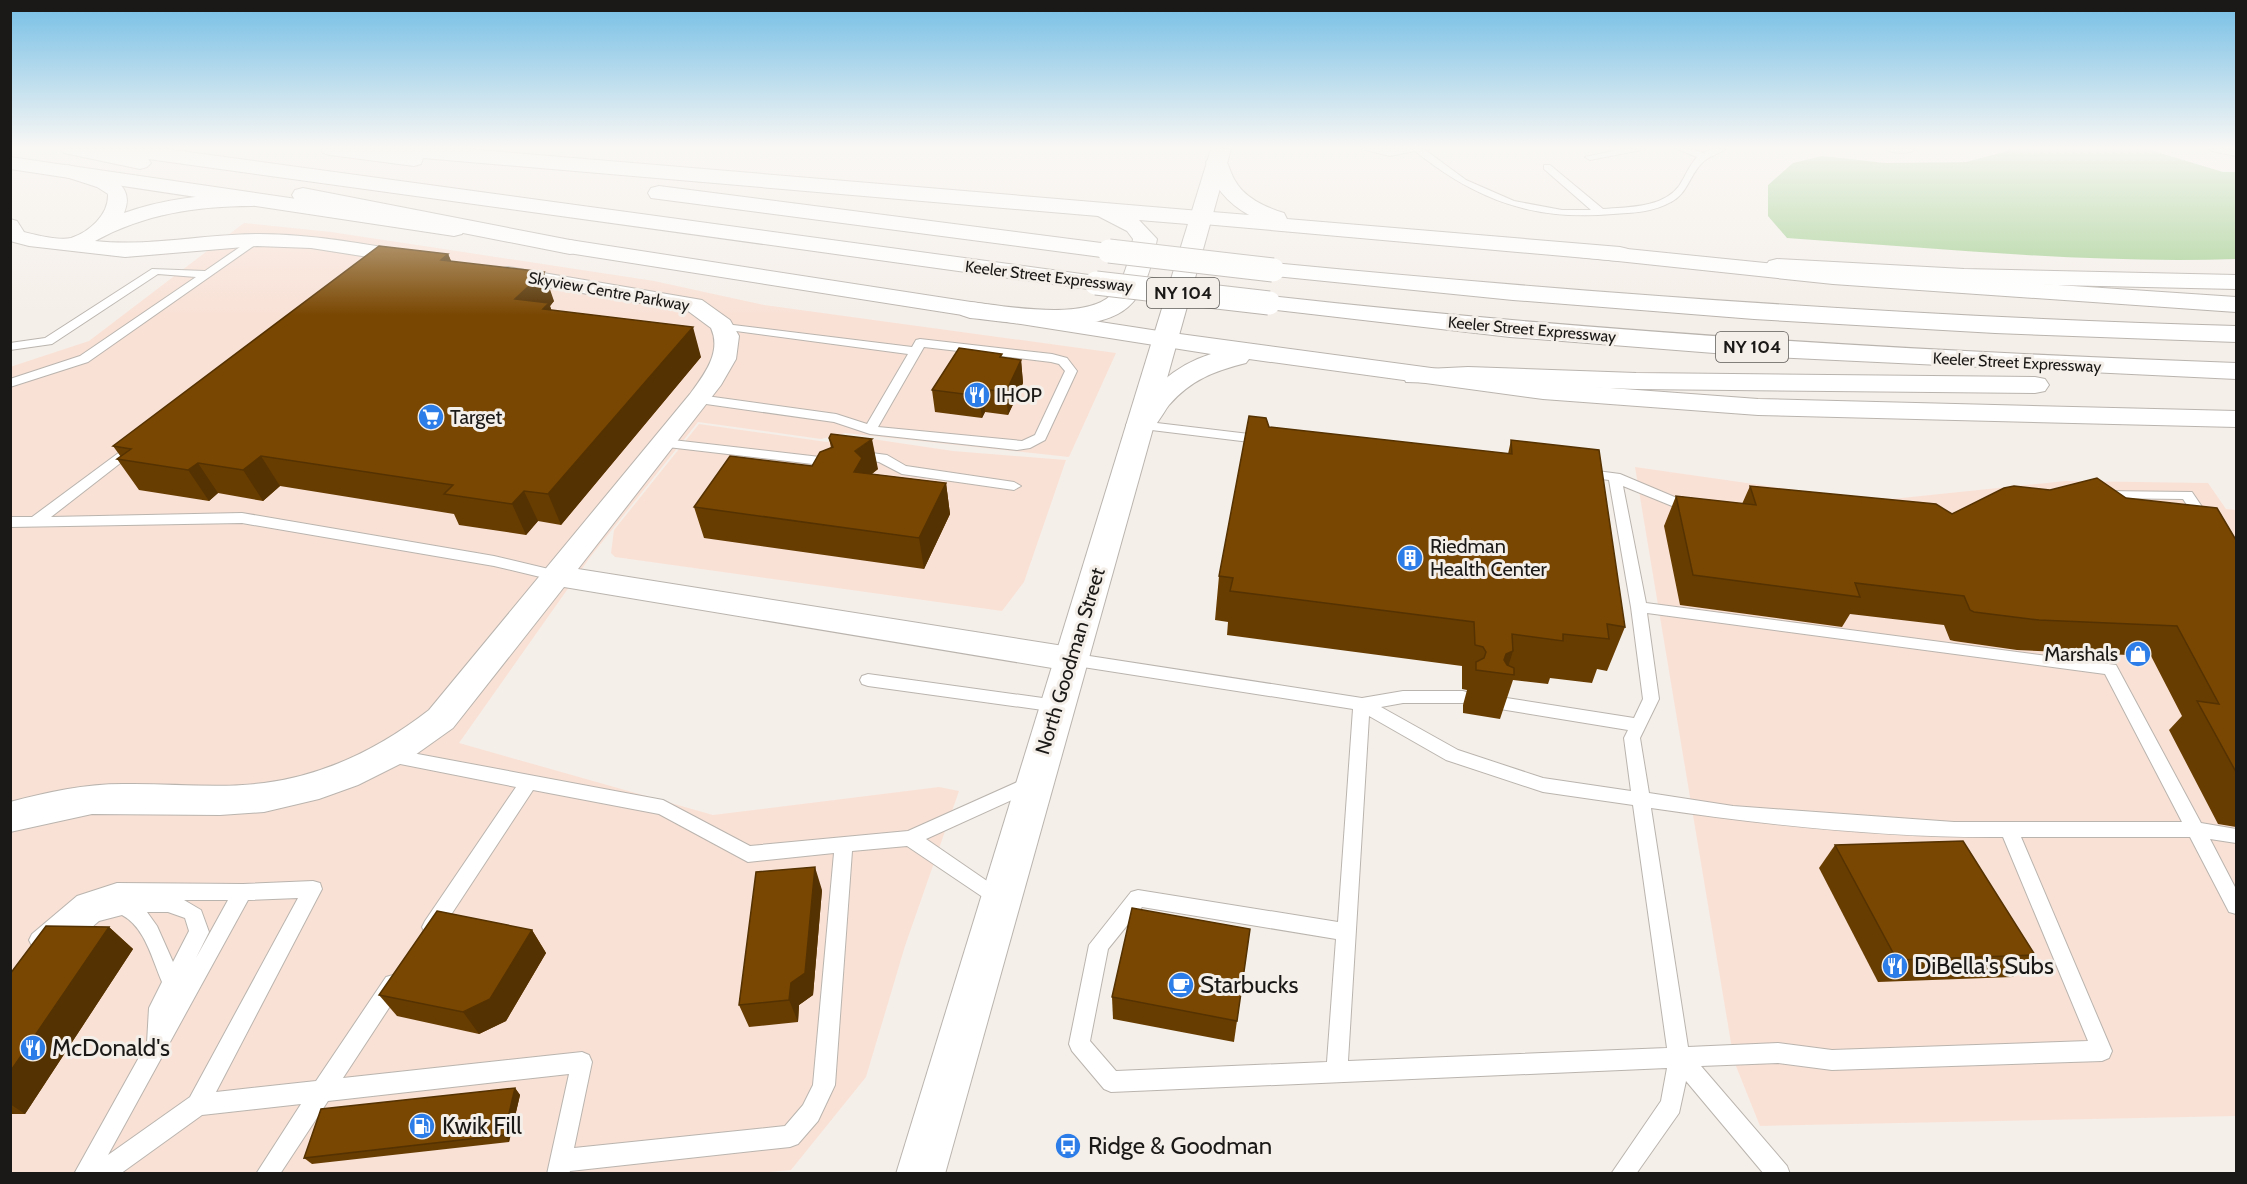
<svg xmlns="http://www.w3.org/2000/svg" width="2247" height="1184" viewBox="0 0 2247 1184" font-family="Cabin,sans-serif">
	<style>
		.commercial { fill: #f9e1d6 }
		.green { fill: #a6d094 }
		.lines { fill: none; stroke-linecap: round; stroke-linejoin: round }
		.service-casing { stroke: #bab4ae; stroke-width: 2 }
		.minor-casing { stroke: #bab4ae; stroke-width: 2 }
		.secondary-casing { stroke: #bab4ae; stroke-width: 2 }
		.primary-casing { stroke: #bab4ae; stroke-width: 2 }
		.motorway-casing { stroke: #bab4ae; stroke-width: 2 }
		.service { fill: #fff; fill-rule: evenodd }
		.minor { fill: #fff; fill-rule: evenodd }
		.secondary { fill: #fff; fill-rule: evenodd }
		.primary { fill: #fff; fill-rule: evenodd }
		.motorway { fill: #fff; fill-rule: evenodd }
		.motorway-bridge-casing { stroke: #bab4ae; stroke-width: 25; stroke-linecap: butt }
		.motorway-bridge { stroke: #fff; stroke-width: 23 }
		.wall { fill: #683d02 }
		.shaded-wall { fill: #553201 }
		.building { fill: #794702; stroke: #553201; stroke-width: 1.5 }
		.labels { text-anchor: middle; stroke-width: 6; stroke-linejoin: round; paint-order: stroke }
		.far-street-label { font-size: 16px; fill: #1b1917; stroke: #f5efe9 }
		.shield { fill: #f5efe9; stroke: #5c5956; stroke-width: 1.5 }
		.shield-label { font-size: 18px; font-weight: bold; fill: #1b1917 }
		.poi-label { font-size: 20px; fill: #1b1917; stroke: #f5efe9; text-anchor: start }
		.street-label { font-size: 20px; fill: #1b1917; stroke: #f5efe9 }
		.near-poi-label { font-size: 24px; fill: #1b1917; stroke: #f5efe9; text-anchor: start }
	</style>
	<rect width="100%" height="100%" fill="#f5efe9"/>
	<g class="commercial">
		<polygon points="244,223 331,232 654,281 764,305 1116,353 1069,457 845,433 821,439 698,422 591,556 459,743 713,815 939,787 959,791 905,946 866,1077 791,1170 747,1174 11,1173 10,367 89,341"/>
		<polygon points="699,424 827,442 852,436 953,451 1066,460 1024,582 1002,611 615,557 611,553 614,530"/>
		<polygon points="1635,467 1831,495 1892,499 2066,481 2208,483 2226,509 2236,510 2236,1116 1760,1126 1734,1061"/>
	</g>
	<path class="green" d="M2015,149H2147L2223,172H2236V259C2087,264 1937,248 1787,238L1768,216V185L1793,163L1822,156L1886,163L1966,162Z"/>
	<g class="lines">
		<g class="service-casing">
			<g id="service">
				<path d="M1361,149H1424L1466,180L1514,201L1562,210H1591L1544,169V165H1550L1603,209C1627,207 1663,208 1679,186C1685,177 1689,166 1697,157L1677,149H1692L1703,153L1711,149H1725C1718,155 1708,156 1702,163C1689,176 1688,193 1671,202C1654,212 1632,213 1613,214C1535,221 1477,201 1415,151L1390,156Z"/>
				<polygon points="1622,149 1646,149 1590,160 1585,157"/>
				<path d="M1885,149H1917C1910,154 1892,154 1885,149Z"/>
				<polygon points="2210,149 2236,150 2236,156 2212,151"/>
				<polygon points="253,238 262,240 88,362 10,387 10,379 80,356 196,277 158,274 52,344 10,350 10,343 45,338 152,269 205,271"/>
				<path d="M725,324L912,347L916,340L920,339L1052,354L1067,358L1077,371L1045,440L1030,448L1017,450L870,434L834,422L699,403L693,399L699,395L836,414L867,424L908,354L721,329V325ZM924,347L1051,362L1059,364L1065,371L1035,435L1022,441L878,427Z"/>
				<polygon points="1140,421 1266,436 1273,440 1266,444 1135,428 1134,425 1135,422"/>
				<polygon points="664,439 820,457 833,453 840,457 821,465 659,446 657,443"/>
				<polygon points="136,440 141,441 143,444 141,447 51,517 242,513 494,556 557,571 564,576 557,581 494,566 242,523 10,527 10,517 32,517"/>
				<polygon points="856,451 887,455 906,466 1014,482 1021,486 1014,490 902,474 879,462 851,458 849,455 851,452"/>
				<path d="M1582,469L1620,474L1684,501L1698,503L1700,506L1693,510L1677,508L1623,486L1646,603L2116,665L2201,823L2236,829V843L2210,839L2236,889V914L2229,912L2190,837H2021L2112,1051L2109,1058L2102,1061L1832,1070L1778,1063L1701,1066L1787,1166L1790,1174H1764L1686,1081L1679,1113L1636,1174H1611L1661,1101L1667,1068L1111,1092L1104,1089L1072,1051L1069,1044L1089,945L1131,892L1138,890L1338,922L1353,709L1070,665L1064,663L1062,659L1064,655L1070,653L1362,698L1403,691H1463L1469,693L1471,697L1469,701L1463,703H1403L1381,707L1458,750L1543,778L1631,791L1624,738L1628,730L1500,709L1494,707L1492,703L1494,699L1500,697L1634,718L1643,699L1631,607L1609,480L1577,476L1575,473L1577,470ZM1647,613L2105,674L2182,822H1954L1733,806L1649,793L1640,738L1659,699ZM1369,716L1446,760L1543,792L1633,805L1667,1048L1348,1061ZM1651,808C1766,825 1887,838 2003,837L2088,1041L1832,1050L1778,1043L1688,1047ZM1142,907L1336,939L1327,1062L1116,1071L1090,1041L1108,949Z"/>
				<polygon points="2101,491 2192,492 2213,523 2211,526 2201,526 2183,499 2096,498 2094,495"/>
				<polygon points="868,674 1057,700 1063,702 1065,706 1063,710 1057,712 868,686 862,684 860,680 862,676"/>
				<path d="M391,749L663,800L750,846L908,831L1024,779L1030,777L1036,779L1039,784L1036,789L926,839L1006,894L1008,900L1006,906L999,908L907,846L852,851L835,1085L818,1121L798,1144L790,1147L570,1171L569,1174H547L569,1074L328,1101L280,1174H256L301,1104L202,1115L120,1174H74L147,1043L149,1008L162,982C152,959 145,927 122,915L99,921L70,946L63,949L56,946L53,940L39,949L32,946L29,940L32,934L77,896L117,883L243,884L313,881L320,883L322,889L216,1092L316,1081L386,977L393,975L400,977L403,984L400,991L343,1078L582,1052L589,1055L592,1062L574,1148L785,1126L803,1105L813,1085L834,853L748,862L659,814L533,790L439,933L432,936L425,933L422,927L425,921L516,787L385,761L382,756L385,751ZM298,898L190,1097L108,1155L248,900ZM184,900H228L196,958L209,932L201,910ZM147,912H168L185,918L189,931L173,962L157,926Z"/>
			</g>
		</g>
		<g class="minor-casing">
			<g id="minor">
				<path d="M67,165C93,172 139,177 124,213C165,198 208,194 252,194L259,196L262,200L259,204L252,206C197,206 144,214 95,241C150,247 204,234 259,234C311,234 362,244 413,252L421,253L424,258L421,263L413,264L311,248L257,246L125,257L29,246L10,241V219L17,221L24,232C36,235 59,241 71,238C89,232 109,215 108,194L97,187L60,175L57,171L60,167Z"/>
				<path d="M508,267L702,300L730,320L739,336L736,359L721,385L578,569L1070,647L1081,651L1086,659L1081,667L1070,671L564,587L453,728L408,760L358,785L319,799L264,812L220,815L92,814L10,832V802C48,792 84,784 123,784C170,783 217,789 264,783C326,775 380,748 429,710L690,394C704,375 722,352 711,328L688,311L500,279L497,274L500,269Z"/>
			</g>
		</g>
		<g class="secondary-casing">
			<g id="secondary">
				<polygon points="1211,149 1231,149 945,1174 896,1174"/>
				<polygon points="10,157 454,222 462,224 465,229 462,234 454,236 10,169"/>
			</g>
		</g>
		<g class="primary-casing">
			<g id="primary">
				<path d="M1217,156L1224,158C1229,164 1230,172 1234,179C1244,198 1265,207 1284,213L1287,219L1620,247L1628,249L1632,254L1628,259L1620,261L1192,223L1189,218L1192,213L1200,211L1249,215C1227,203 1213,186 1206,162L1210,158Z"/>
				<path d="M570,240L1165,332L1543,383L1758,399L2236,411V427L1758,415L1543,399L1249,359L1246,363C1214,371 1191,380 1169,405C1163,413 1156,427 1149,431C1142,435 1136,433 1130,431L1126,425C1148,392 1172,366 1211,354L562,252L558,247L562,242Z"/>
				<polygon points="1777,259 1964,269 2236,275 2236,289 1964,283 1769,271 1765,266 1769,261"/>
			</g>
		</g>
		<g class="motorway-casing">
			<g id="motorway">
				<polygon points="61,149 166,149 1096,276 1105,278 1108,283 1105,288 1096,290 148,159 151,163 147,167 140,169 64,153"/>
				<path d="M320,149H468L1200,211L1208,213L1211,218L1208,223L1200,225L1139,220L1157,239C1153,260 1146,292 1128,307C1094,337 1012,322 970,318L961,315L957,310L961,305L970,302C1005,306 1085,321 1111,295C1124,283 1130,256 1133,239L1127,231L1098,216L423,158L421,164L414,166L330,155L323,153Z"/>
				<polygon points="659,186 1109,244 1117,246 1121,251 1117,256 1109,258 651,198 648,193 651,188"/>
				<polygon points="303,188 570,240 578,242 582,247 578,252 570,254 295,200 292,195 295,190"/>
				<polygon points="1588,245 1833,270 2236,297 2236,312 1833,284 1580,257 1576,252 1580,247"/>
				<path d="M1273,263C1594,294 1914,317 2236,326V342L1995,333L1754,319L1513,300L1265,275L1261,270L1265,265Z"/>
				<path d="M1269,296C1591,332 1913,351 2236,363V379L1752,356L1510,337L1260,308L1257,303L1260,298Z"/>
				<polygon points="1468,367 1636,373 2035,377 2045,379 2049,385 2045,391 2035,393 1636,389 1406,382 1403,376 1406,370"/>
			</g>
		</g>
		<use href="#service" class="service"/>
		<use href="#minor" class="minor"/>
		<use href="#secondary" class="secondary"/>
		<use href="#primary" class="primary"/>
		<use href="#motorway" class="motorway"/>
		<g class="motorway-bridge-casing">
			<g id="motorway-bridge">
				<polyline points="1109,251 1273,270"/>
				<polyline points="1096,283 1269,303"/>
			</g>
		</g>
		<use href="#motorway-bridge" class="motorway-bridge"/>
	</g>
	<g class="wall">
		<polygon points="448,254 451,261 554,301 550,306 551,310 701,357 561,525 538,521 526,535 459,525 454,514 280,486 263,501 218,493 209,501 139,490 117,459 121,457 113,446"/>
		<polygon points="1003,358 1021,360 1023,383 1008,415 985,412 982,418 935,412 932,390"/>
		<polygon points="1269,427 1508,454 1511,440 1625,627 1607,671 1597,669 1592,683 1550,678 1548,684 1513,680 1500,719 1463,713 1463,705 1467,690 1462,689 1462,666 1227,635 1228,622 1215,620 1219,576"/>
		<polygon points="829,438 878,469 872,474 946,483 950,514 924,569 704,538 694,507 812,466 831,448"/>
		<polygon points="1750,486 1952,514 2126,498 2236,540 2236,827 2218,824 2169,730 2182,716 2151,656 2017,650 1954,641 1950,640 1944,625 1850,614 1842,627 1680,605 1664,526 1676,496 1742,504"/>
		<polygon points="1835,845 2035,955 2013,977 1878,982 1819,868"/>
		<polygon points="822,890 813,995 799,1005 798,1022 749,1027 739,1005"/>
		<polygon points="109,927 133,949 25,1114 10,1114 10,974"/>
		<polygon points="1250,929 1234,1042 1113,1019 1112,997"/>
		<polygon points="532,930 546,953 506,1021 479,1034 397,1016 379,995"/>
		<polygon points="515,1088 520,1095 509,1142 312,1164 304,1158"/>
	</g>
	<g class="shaded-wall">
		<polygon points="448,254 460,282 441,260"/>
		<polygon points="544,272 554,301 550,306 559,332 515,299"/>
		<polygon points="693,327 701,357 561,525 548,494"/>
		<polygon points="1021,360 1023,383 1008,415 1006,392"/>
		<polygon points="983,389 985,412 982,418 979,396"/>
		<polygon points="872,439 878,469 866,478 854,472 855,451"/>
		<polygon points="261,456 280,486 263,501 243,470"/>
		<polygon points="198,463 218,493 209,501 188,470"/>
		<polygon points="946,483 950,514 924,569 919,538"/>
		<polygon points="524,491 538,521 526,535 512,504"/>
		<polygon points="1513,651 1506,674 1500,673 1506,654"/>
		<polygon points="815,867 822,890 813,995 799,1005 798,1022 789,1000 791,983"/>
		<polygon points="109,927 133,949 25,1114 10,1104 10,1072"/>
		<polygon points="532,930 546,953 506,1021 479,1034 463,1012"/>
		<polygon points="515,1088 520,1095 509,1142 504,1135"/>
	</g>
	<g class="building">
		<polygon points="379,246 448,254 441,260 544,272 515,299 549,303 543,309 693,327 548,494 524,491 512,504 444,494 453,485 261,456 243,470 198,463 188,470 117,459 131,449 113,446"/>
		<polygon points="959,348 1002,354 1000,357 1021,360 1006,392 983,389 979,396 932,390"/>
		<polygon points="1249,416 1266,418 1269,427 1512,454 1511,440 1599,450 1625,627 1607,624 1609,639 1563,634 1563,641 1512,634 1513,651 1506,654 1504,660 1507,665 1514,668 1514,675 1476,670 1476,662 1484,658 1486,652 1483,647 1475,645 1474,622 1230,591 1233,578 1219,576"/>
		<polygon points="831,434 872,439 855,451 862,458 854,472 946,483 919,538 694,507 730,456 812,466 820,452 833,447 829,438"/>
		<polygon points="2097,478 2126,498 2217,508 2236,540 2236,772 2197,701 2219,704 2177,626 2039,620 1974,612 1970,610 1964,596 1855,583 1860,597 1693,575 1676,496 1756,505 1750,486 1936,504 1952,514 2004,488 2014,486 2050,490"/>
		<polygon points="1963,841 2035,955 1897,960 1835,845"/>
		<polygon points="815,867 805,973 791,983 789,1000 739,1005 756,872"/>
		<polygon points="1132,908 1250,929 1237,1021 1112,997"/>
		<polygon points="437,911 532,930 490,999 463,1012 379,995"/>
		<polygon points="46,926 109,927 10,1072 10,974"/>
		<polygon points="515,1088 504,1135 304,1158 321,1109"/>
	</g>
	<linearGradient id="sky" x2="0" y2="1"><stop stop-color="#74bee5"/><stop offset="0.47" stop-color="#faf8f5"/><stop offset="1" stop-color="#faf8f5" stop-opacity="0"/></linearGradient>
	<rect width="2247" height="315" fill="url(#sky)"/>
	<defs>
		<g id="restaurant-disc" transform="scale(1.35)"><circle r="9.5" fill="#2d7de8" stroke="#f5efe9"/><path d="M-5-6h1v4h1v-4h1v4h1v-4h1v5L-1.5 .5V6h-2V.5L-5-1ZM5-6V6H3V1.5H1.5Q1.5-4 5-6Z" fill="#fff"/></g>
		<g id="supermarket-disc" transform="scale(1.35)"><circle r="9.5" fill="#2d7de8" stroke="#f5efe9"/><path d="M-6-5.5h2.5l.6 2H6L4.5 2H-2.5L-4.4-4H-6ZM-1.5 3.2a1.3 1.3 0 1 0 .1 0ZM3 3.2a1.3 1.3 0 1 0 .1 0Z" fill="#fff"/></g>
		<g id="building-disc" transform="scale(1.35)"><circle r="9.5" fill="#2d7de8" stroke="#f5efe9"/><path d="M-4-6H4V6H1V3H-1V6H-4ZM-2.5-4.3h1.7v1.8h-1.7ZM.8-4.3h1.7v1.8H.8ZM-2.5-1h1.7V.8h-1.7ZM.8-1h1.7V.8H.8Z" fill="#fff"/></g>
		<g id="shop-disc" transform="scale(1.35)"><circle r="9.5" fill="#2d7de8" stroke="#f5efe9"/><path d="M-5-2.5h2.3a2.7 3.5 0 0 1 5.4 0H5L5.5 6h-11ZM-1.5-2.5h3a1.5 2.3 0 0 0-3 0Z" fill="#fff"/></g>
		<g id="cafe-disc" transform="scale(1.35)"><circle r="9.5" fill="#2d7de8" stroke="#f5efe9"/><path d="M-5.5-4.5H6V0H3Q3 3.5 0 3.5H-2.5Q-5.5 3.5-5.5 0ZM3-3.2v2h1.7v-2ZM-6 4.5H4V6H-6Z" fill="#fff"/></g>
		<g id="fuel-disc" transform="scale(1.35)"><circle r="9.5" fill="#2d7de8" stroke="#f5efe9"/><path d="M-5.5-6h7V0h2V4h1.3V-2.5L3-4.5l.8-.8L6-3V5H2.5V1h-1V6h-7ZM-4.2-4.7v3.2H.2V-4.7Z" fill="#fff"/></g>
		<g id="bus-disc" transform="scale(1.35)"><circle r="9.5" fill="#2d7de8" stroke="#f5efe9"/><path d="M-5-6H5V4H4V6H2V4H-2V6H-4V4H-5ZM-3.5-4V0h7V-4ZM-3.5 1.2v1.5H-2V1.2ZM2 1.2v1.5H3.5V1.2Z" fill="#fff"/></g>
	</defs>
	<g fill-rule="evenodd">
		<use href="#restaurant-disc" x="977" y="395"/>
		<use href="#supermarket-disc" x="431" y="417"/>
		<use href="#building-disc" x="1410" y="558"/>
		<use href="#shop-disc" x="2138" y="654"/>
		<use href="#restaurant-disc" x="1895" y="966"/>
		<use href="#cafe-disc" x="1181" y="985"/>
		<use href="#restaurant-disc" x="33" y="1048"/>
		<use href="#fuel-disc" x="422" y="1126"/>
		<use href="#bus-disc" x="1068" y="1146"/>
	</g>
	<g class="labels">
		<g class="far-street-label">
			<text transform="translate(1049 276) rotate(7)" y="6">Keeler Street Expressway</text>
			<text transform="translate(609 291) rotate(10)" y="6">Skyview Centre Parkway</text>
			<text transform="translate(1532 329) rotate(5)" y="6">Keeler Street Expressway</text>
			<text transform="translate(2017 362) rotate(3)" y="6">Keeler Street Expressway</text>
		</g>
		<g class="shield">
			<rect x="1147" y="278" width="72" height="30" rx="4.5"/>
			<rect x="1716" y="332" width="72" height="30" rx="4.5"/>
		</g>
		<g class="shield-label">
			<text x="1183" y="299">NY 104</text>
			<text x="1752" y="353">NY 104</text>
		</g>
		<g class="poi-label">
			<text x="996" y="402">IHOP</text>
			<text x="450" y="424">Target</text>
			<text x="1430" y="553">Riedman<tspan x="1430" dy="23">Health Center</tspan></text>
			<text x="2118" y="661" text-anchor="end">Marshals</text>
		</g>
		<g class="street-label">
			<text transform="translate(1070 661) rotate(-73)" y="7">North Goodman Street</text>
		</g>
		<g class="near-poi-label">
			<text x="1914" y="974">DiBella's Subs</text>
			<text x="1200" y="993">Starbucks</text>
			<text x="52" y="1056">McDonald's</text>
			<text x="442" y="1134">Kwik Fill</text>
			<text x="1088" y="1154">Ridge &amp; Goodman</text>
		</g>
	</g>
	<rect width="2247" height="1184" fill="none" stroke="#1b1917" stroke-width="24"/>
</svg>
